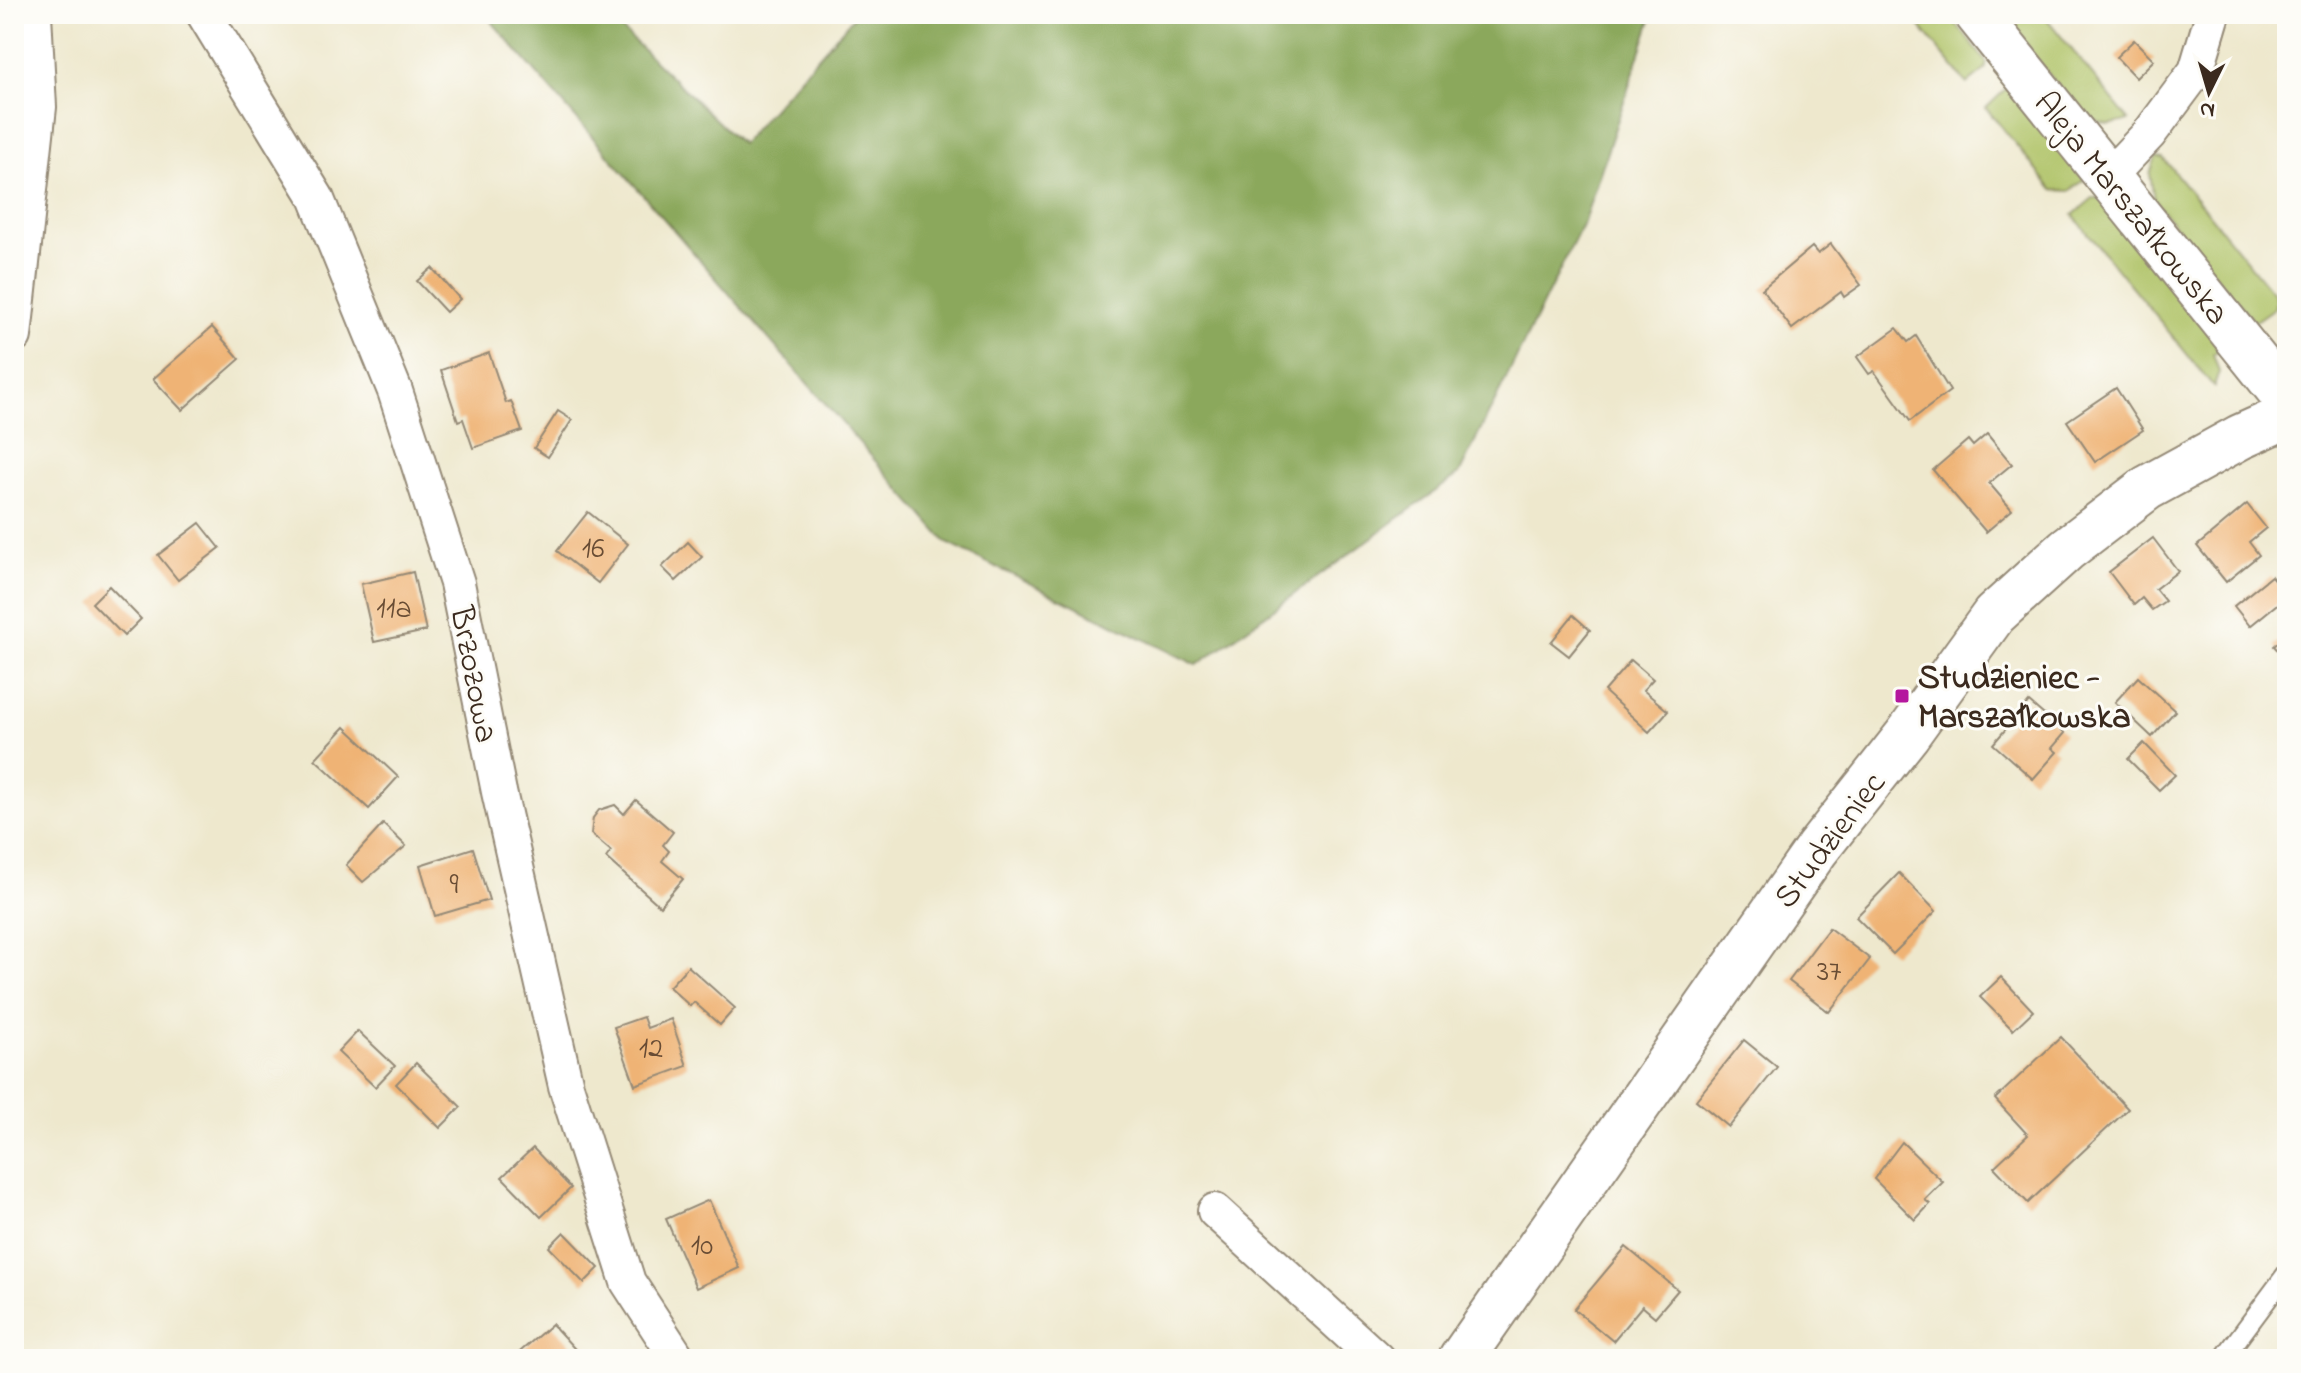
<svg xmlns="http://www.w3.org/2000/svg" width="2301" height="1373" viewBox="0 0 2301 1373" font-family="'Indie Flower',sans-serif">
	<style>
		.green { fill: #afc266; stroke: #757642; stroke-width: 2 }
		.forest { fill: #8ba85b; stroke: #63693c; stroke-width: 2 }
		.building { fill: #efb374 }
		.lines { fill: none; stroke-linecap: round; stroke-linejoin: round }
		.service-casing { stroke: #948976; stroke-width: 22 }
		.minor-casing { stroke: #948976; stroke-width: 38 }
		.tertiary-casing { stroke: #948976; stroke-width: 48 }
		.secondary-casing { stroke: #948976; stroke-width: 48 }
		.service { stroke: #fff; stroke-width: 18 }
		.minor { stroke: #fff; stroke-width: 34 }
		.tertiary { stroke: #fff; stroke-width: 44 }
		.secondary { stroke: #fff; stroke-width: 44 }
		.poi-dot { fill: #b5179e; stroke: #fdfcf7; stroke-width: 3 }
		.labels { text-anchor: middle; stroke-width: 6; stroke-linejoin: round; paint-order: stroke }
		.number-label { font-size: 30px; fill: #684c34 }
		.street-label { font-size: 34px; fill: #3b2a1e; stroke: #fdfcf7 }
		.poi-label { font-size: 34px; font-weight: bold; fill: #3b2a1e; stroke: #fdfcf7; text-anchor: start }
	</style>
	<rect width="100%" height="100%" fill="#fdfcf7"/>
	<filter id="ink" filterUnits="userSpaceOnUse"><feTurbulence type="fractalNoise" baseFrequency=".0125" numOctaves="2"/><feDisplacementMap in="SourceGraphic" scale="16" xChannelSelector="R" yChannelSelector="G"/><feConvolveMatrix kernelMatrix="1 2 1 2 8 2 1 2 1" color-interpolation-filters="sRGB"/></filter>
	<filter id="wash" filterUnits="userSpaceOnUse"><feTurbulence type="fractalNoise" baseFrequency=".006" numOctaves="4" result="noise"/><feDisplacementMap in="SourceGraphic" scale="32" xChannelSelector="R" yChannelSelector="G"/><feGaussianBlur stdDeviation="1.8" result="paint"/><feColorMatrix in="noise" values="0 0 0 0 0 0 0 0 0 0 0 0 0 0 0 0 0 1.4 0 .05"/><feComposite in="paint" operator="in"/></filter>
	<g filter="url(#wash)">
		<rect width="100%" height="100%" fill="#eee8cd"/>
		<g class="green">
			<polygon points="1910,14 1948,14 1987,63 1985,70 1967,84"/>
			<path d="M2003,14H2043L2129,120C2118,123 2110,126 2099,122C2073,114 2022,38 2003,14Z"/>
			<polygon points="2007,88 2013,89 2084,180 2070,191 2053,190 1986,108"/>
			<polygon points="2156,157 2163,158 2275,295 2275,307 2254,322 2154,200 2150,174"/>
			<polygon points="2093,198 2101,198 2223,348 2213,354 2219,372 2214,387 2073,215"/>
		</g>
		<polygon class="forest" points="485,14 606,14 741,144 856,14 1653,14 1584,221 1459,474 1197,665 947,543"/>
		<g id="blocks">
			<g class="building">
				<polygon points="2134,40 2154,60 2136,78 2116,57"/>
				<polygon points="1831,244 1861,285 1844,297 1841,292 1792,329 1762,289 1812,247 1818,254"/>
				<polygon points="432,268 460,299 446,312 417,281"/>
				<polygon points="212,327 240,359 182,410 153,379"/>
				<polygon points="1897,328 1908,342 1916,336 1950,391 1910,421 1874,371 1869,374 1857,357"/>
				<polygon points="489,353 506,403 511,401 522,431 473,448 463,419 458,421 441,370"/>
				<polygon points="2116,388 2143,430 2095,462 2067,421"/>
				<polygon points="558,411 572,420 548,457 534,448"/>
				<polygon points="1987,434 2012,464 1989,483 2012,510 1986,532 1933,470 1968,440 1973,446"/>
				<polygon points="2247,504 2266,528 2249,542 2259,555 2226,582 2197,546"/>
				<polygon points="588,512 628,544 598,583 557,551"/>
				<polygon points="200,523 220,548 178,580 158,555"/>
				<polygon points="2153,538 2178,571 2155,589 2165,601 2152,610 2142,598 2134,605 2109,572"/>
				<polygon points="688,542 702,557 676,581 662,567"/>
				<polygon points="413,572 426,631 374,642 361,584"/>
				<polygon points="2271,576 2287,596 2250,626 2234,606"/>
				<polygon points="109,586 141,619 124,636 92,603"/>
				<polygon points="1573,615 1590,630 1569,656 1551,642"/>
				<polygon points="2287,635 2287,660 2274,646"/>
				<polygon points="1631,660 1653,679 1643,690 1668,711 1649,732 1604,691"/>
				<polygon points="2138,677 2175,711 2152,737 2115,702"/>
				<polygon points="2029,702 2065,733 2052,748 2057,752 2033,779 1993,744"/>
				<polygon points="345,727 398,777 369,809 315,759"/>
				<polygon points="2144,743 2175,775 2159,790 2128,759"/>
				<polygon points="636,800 673,832 663,845 669,851 662,861 683,879 660,906 606,858 611,851 591,834 593,818 599,810 615,805 624,814"/>
				<polygon points="383,824 406,846 363,882 346,865"/>
				<polygon points="473,848 489,900 435,916 420,865"/>
				<polygon points="1899,873 1936,911 1893,954 1856,917"/>
				<polygon points="1829,928 1870,959 1829,1012 1789,981"/>
				<polygon points="688,966 735,1008 720,1025 694,1002 690,1006 669,987"/>
				<polygon points="2001,977 2033,1011 2013,1030 1980,997"/>
				<polygon points="643,1017 647,1028 671,1019 687,1066 635,1085 614,1027"/>
				<polygon points="358,1031 395,1066 375,1087 338,1052"/>
				<polygon points="2061,1037 2128,1109 2028,1203 1994,1167 2028,1135 1995,1099"/>
				<polygon points="1744,1040 1777,1067 1729,1127 1696,1100"/>
				<polygon points="416,1063 461,1107 440,1128 396,1084"/>
				<polygon points="1902,1142 1943,1182 1925,1200 1930,1204 1915,1220 1874,1179"/>
				<polygon points="533,1148 571,1188 541,1217 502,1177"/>
				<polygon points="709,1200 739,1268 696,1288 666,1219"/>
				<polygon points="564,1232 599,1268 584,1283 549,1247"/>
				<polygon points="1626,1247 1678,1290 1655,1317 1642,1306 1613,1341 1574,1309"/>
				<polygon points="552,1324 584,1359 516,1359 514,1357"/>
			</g>
		</g>
	</g>
	<g filter="url(#ink)">
		<use href="#blocks" fill-opacity="0" stroke="#948976" stroke-width="2"/>
		<g class="lines">
			<g class="service-casing">
				<polyline id="service" points="2223,1359 2287,1273"/>
			</g>
			<g class="minor-casing">
				<g id="minor">
					<polyline points="204,14 316,197 395,391 457,583 499,792 566,1086 628,1282 678,1359"/>
					<polyline points="2110,175 2149,134 2196,71 2213,14"/>
					<polyline points="14,336 39,107 34,14"/>
					<polyline points="1215,1211 1377,1359"/>
				</g>
			</g>
			<g class="tertiary-casing">
				<polyline id="tertiary" points="1461,1359 1817,849 1908,734 1994,615 2067,549 2147,488 2240,437 2287,416"/>
			</g>
			<g class="secondary-casing">
				<polyline id="secondary" points="1977,14 2287,400"/>
			</g>
			<use href="#service" class="service"/>
			<use href="#minor" class="minor"/>
			<use href="#tertiary" class="tertiary"/>
			<use href="#secondary" class="secondary"/>
		</g>
	</g>
	<rect class="poi-dot" x="1894" y="688" width="16" height="16" rx="4"/>
	<g class="labels">
		<g class="number-label">
			<text x="593" y="557">16</text>
			<text x="394" y="617">11a</text>
			<text x="454" y="893">9</text>
			<text x="1829" y="980">37</text>
			<text x="651" y="1057">12</text>
			<text x="702" y="1254">10</text>
		</g>
		<g class="street-label">
			<text transform="translate(2133 207) rotate(51)" y="12">Aleja Marszałkowska</text>
			<text transform="translate(476 674) rotate(79)" y="12">Brzozowa</text>
			<text transform="translate(1828 839) rotate(-53)" y="12">Studzieniec</text>
		</g>
		<g class="poi-label">
			<text x="1918" y="688">Studzieniec -<tspan x="1918" dy="39">Marszałkowska</tspan></text>
		</g>
	</g>
	<rect width="2301" height="1373" fill="none" stroke="#fdfcf7" stroke-width="48"/>
	<g transform="translate(2209 92) rotate(185)" stroke="#fdfcf7" stroke-width="6" paint-order="stroke">
	<path d="M0-6L14 30L0 20L-14 30Z" fill="#3b2a1e"/>
	<text y="-12" font-size="22" font-weight="bold" text-anchor="middle" fill="#3b2a1e">N</text>
	</g>
</svg>
